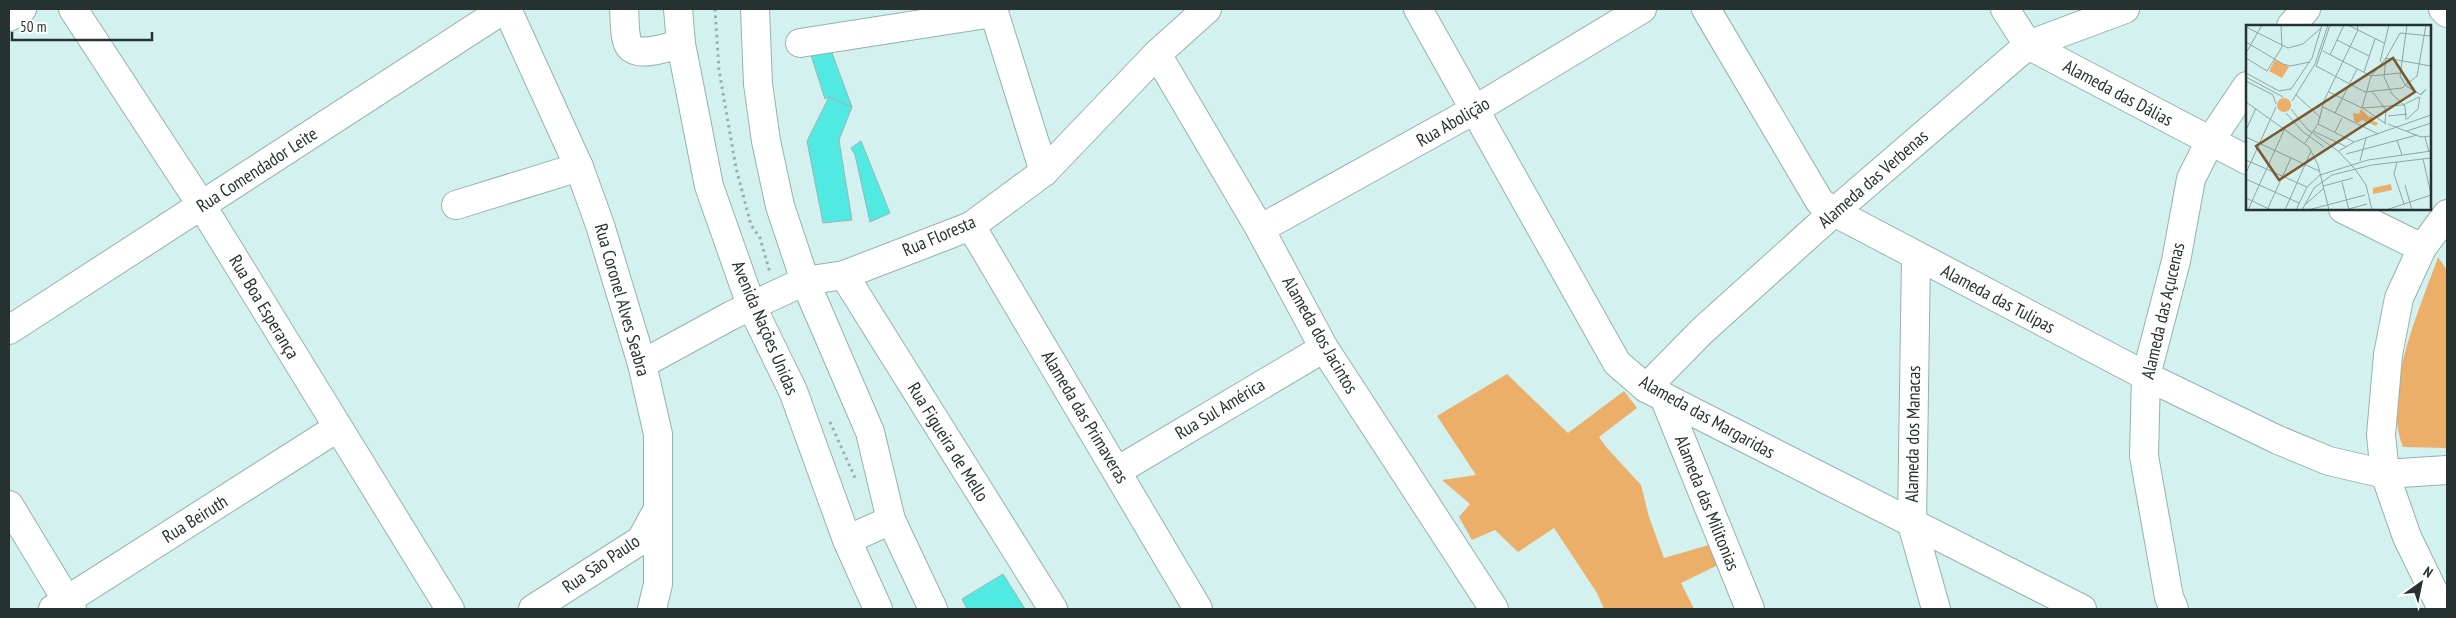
<svg xmlns="http://www.w3.org/2000/svg" width="2456" height="618" viewBox="0 0 2456 618" font-family="'PT Sans Narrow',sans-serif">
	<style>
		.green { fill: #ebaf69 }
		.building { fill: #51eae2; stroke: #9ab7b5 }
		.lines { fill: none; stroke-linecap: round; stroke-linejoin: round }
		.minor-casing { stroke: #94b2af; stroke-width: 30 }
		.major-casing { stroke: #94b2af; stroke-width: 30 }
		.path { stroke: #96aeac; stroke-width: 3; stroke-dasharray: 2.5 4; stroke-linecap: butt }
		.minor { stroke: #fff; stroke-width: 28 }
		.major { stroke: #fff; stroke-width: 28 }
		.labels { text-anchor: middle; stroke-width: 5; stroke-linejoin: round; paint-order: stroke }
		.street-label { font-size: 18px; fill: #263231; stroke: #fff }
		.inset-road { fill: none; stroke: #8ea5a3; stroke-width: 1 }
		.view { fill: #7a5830; fill-opacity: 0.15; stroke: #7a5830; stroke-width: 2.5 }
		.inset-edge { fill: none; stroke: #263231; stroke-width: 2.5 }
	</style>
	<rect width="100%" height="100%" fill="#d3f2ef"/>
	<g class="green">
		<path d="M2438,257L2447,270V448L2403,447C2382,390 2419,312 2438,257Z"/>
		<polygon points="1507,374 1568,433 1624,391 1637,408 1599,437 1606,447 1641,485 1649,517 1664,558 1712,544 1718,565 1681,583 1694,609 1604,609 1597,593 1554,528 1518,552 1495,530 1472,540 1459,517 1470,504 1442,480 1476,475 1437,416"/>
	</g>
	<g class="building">
		<polygon points="828,42 852,107 829,97 825,99 809,49"/>
		<polygon points="829,97 852,107 839,140 852,220 823,223 807,141"/>
		<polygon points="861,141 890,213 870,222 855,155 851,148"/>
		<polygon points="1003,574 1025,609 967,609 962,599"/>
	</g>
	<g class="lines">
		<g class="minor-casing">
			<g id="minor">
				<polyline points="73,9 202,206 450,609"/>
				<polyline points="507,9 579,167 600,225 642,364 658,434 658,584 652,609"/>
				<path d="M624,9C625,19 624,31 627,41C632,61 667,47 681,44"/>
				<polyline points="993,9 1044,172"/>
				<polyline points="1418,9 1617,363 1646,388 2082,609"/>
				<polyline points="1706,9 1820,202 1834,212 2146,376 2278,440 2329,461 2385,474 2447,470"/>
				<polyline points="2005,9 2028,45 2247,160"/>
				<polyline points="2443,9 2447,13"/>
				<polyline points="9,17 22,9"/>
				<polyline points="2291,26 2306,9"/>
				<polyline points="800,43 993,13"/>
				<polyline points="1157,54 1260,229 1324,348 1494,609"/>
				<polyline points="456,205 579,167"/>
				<polyline points="2343,209 2422,248"/>
				<polyline points="971,226 1198,609"/>
				<polyline points="1260,229 1476,109 1642,9"/>
				<polyline points="1916,256 1912,524 1936,609"/>
				<polyline points="844,275 1053,609"/>
				<polyline points="9,330 504,9"/>
				<polyline points="642,364 732,315 805,281 844,275 971,226 1044,172 1157,54 1207,9"/>
				<polyline points="1646,388 1702,331 1834,212 2028,45 2125,9"/>
				<polyline points="1664,397 1750,609"/>
				<polyline points="1117,471 1324,348"/>
				<polyline points="9,505 72,609"/>
				<polyline points="53,609 337,428"/>
				<polyline points="533,609 641,540 658,509"/>
				<polyline points="2174,609 2169,597 2144,456 2146,376 2176,261 2191,179 2210,141 2247,86"/>
				<polyline points="2442,609 2407,537 2385,474 2381,435 2388,355 2399,298 2422,248 2447,214"/>
			</g>
		</g>
		<g class="major-casing">
			<g id="major">
				<polyline points="678,9 681,44 709,186 751,305 793,391 847,540 878,609"/>
				<polyline points="755,9 758,84 766,141 780,206 805,281 870,432 891,520 933,609"/>
				<polyline points="847,540 891,520"/>
			</g>
		</g>
		<g class="path">
			<polyline points="715,9 719,70 736,168 751,225 760,238 770,273"/>
			<polyline points="830,422 856,480"/>
		</g>
		<use href="#minor" class="minor"/>
		<use href="#major" class="major"/>
	</g>
	<g class="labels">
		<g class="street-label">
			<text transform="translate(2118 93) rotate(28)" y="6">Alameda das Dálias</text>
			<text transform="translate(1453 122) rotate(-30)" y="6">Rua Abolição</text>
			<text transform="translate(257 170) rotate(-33)" y="6">Rua Comendador Leite</text>
			<text transform="translate(1873 179) rotate(-41)" y="6">Alameda das Verbenas</text>
			<text transform="translate(939 236) rotate(-23)" y="6">Rua Floresta</text>
			<text transform="translate(1998 299) rotate(28)" y="6">Alameda das Tulipas</text>
			<text transform="translate(622 300) rotate(74)" y="6">Rua Coronel Alves Seabra</text>
			<text transform="translate(264 307) rotate(59)" y="6">Rua Boa Esperança</text>
			<text transform="translate(2163 311) rotate(-77)" y="6">Alameda das Açucenas</text>
			<text transform="translate(765 328) rotate(67)" y="6">Avenida Nações Unidas</text>
			<text transform="translate(1320 335) rotate(60)" y="6">Alameda dos Jacintos</text>
			<text transform="translate(1220 409) rotate(-31)" y="6">Rua Sul América</text>
			<text transform="translate(1085 417) rotate(59)" y="6">Alameda das Primaveras</text>
			<text transform="translate(1707 417) rotate(29)" y="6">Alameda das Margaridas</text>
			<text transform="translate(1913 434) rotate(-89)" y="6">Alameda dos Manacas</text>
			<text transform="translate(948 442) rotate(58)" y="6">Rua Figueira de Mello</text>
			<text transform="translate(1707 503) rotate(68)" y="6">Alameda das Militonias</text>
			<text transform="translate(195 519) rotate(-32)" y="6">Rua Beiruth</text>
			<text transform="translate(601 564) rotate(-34)" y="6">Rua São Paulo</text>
		</g>
	</g>
	<g transform="translate(2246 25)">
		<rect width="185" height="185" fill="#d3f2ef"/>
		<path d="M29,35L43,42L36,53L23,46ZM31 80a7 7 0 1 1 14 0a7 7 0 1 1-14 0ZM115,84L123,92L126,91L127,96L132,98L130,101L116,95L112,98L108,96L107,88L113,89ZM145,159L146,165L127,169V163Z" fill="#ebaf69"/>
		<path class="inset-road" d="M102,0L138,18M161,0L154,51L160,61L174,69M0,2L42,23L57,19L75,3M91,15L123,31M0,17L37,39L44,41L64,37M77,26L125,51L154,48M0,28L16,0M84,30L98,0M0,33L21,46L36,22L35,0M140,33L185,41M134,37L143,0M70,41L119,67L156,63L171,51L180,0M70,42L84,0M118,47L129,14M0,48L33,66L45,64L66,33L76,0M0,52L37,72M0,56L27,70L30,79M126,66L140,85L139,99M83,67L116,83L157,80L173,72M50,70L75,93M174,70L180,64L175,70M46,76L69,39L82,0M0,77L63,122L72,140L83,185M77,82L132,109M116,83L125,51L140,33M117,83L140,99M45,84L61,104L92,126L109,144L120,160L126,185M40,88L56,106L78,122M89,88L111,44M142,91L161,89M161,94L172,84L174,72M160,95L159,81L146,69L138,52L140,33L154,8L185,11M72,99L108,117M142,99L175,112L185,111M0,105L10,83M67,106L101,122M161,106L185,98M89,107L96,93M0,112L73,146M179,112L183,127M151,115L156,130M59,118L72,99L78,76L112,5L111,0M93,126L108,117L185,90M100,129L171,110M177,134L185,169M0,135L61,162M114,136L120,113M151,137L148,149L158,179M0,148L30,82M0,154L53,178M96,157L103,185M159,160L166,185M77,161L107,153M0,173L25,185M60,179L78,163M103,184L121,179M2,185L39,103M21,185L45,133M39,185L65,126M50,185L61,162L74,150L122,135L185,126M56,185L68,163L86,150L126,140L185,133M62,185L119,170M140,185L185,170"/>
		<path class="view" d="M147,33L169,67L33,155L10,121Z"/>
		<rect width="185" height="185" class="inset-edge"/>
	</g>
	<rect width="2456" height="618" fill="none" stroke="#263231" stroke-width="20"/>
	<g transform="translate(2421 583) rotate(33)" stroke="#ffffff" stroke-width="4" paint-order="stroke">
	<path d="M0-4L9 19L0 12L-9 19Z" fill="#263231"/>
	<text y="-8" font-size="14" font-weight="bold" text-anchor="middle" fill="#263231">N</text>
	</g>
	<path d="M12 32v8h140v-8" fill="none" stroke="#263231" stroke-width="2.5"/>
	<text x="20" y="32" font-size="15" fill="#263231" stroke="#ffffff" stroke-width="4" paint-order="stroke">50 m</text>
</svg>
